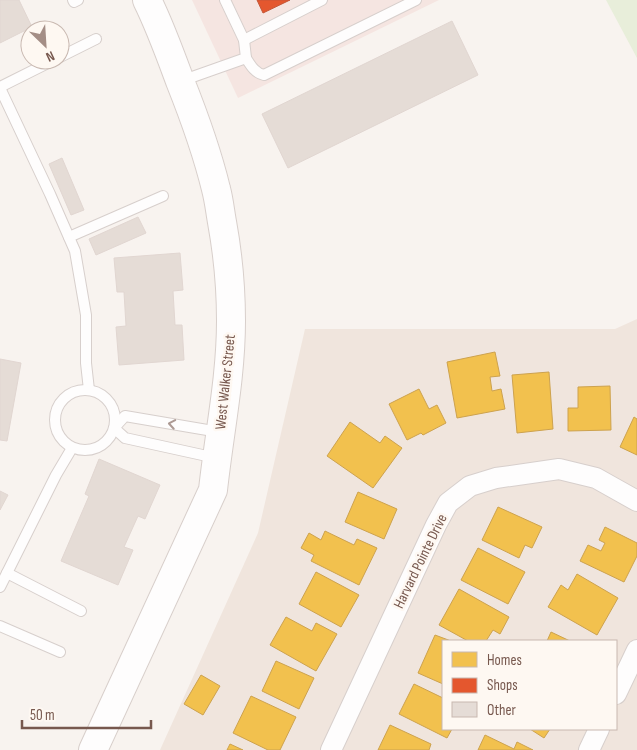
<svg xmlns="http://www.w3.org/2000/svg" width="637" height="750" viewBox="0 0 637 750" font-family="'Sofia Sans Condensed',sans-serif">
	<style>
		.residential { fill: #f0e5dd; fill-rule: evenodd }
		.commercial { fill: #f5e5e1 }
		.green { fill: #e8eeda }
		.homes { fill: #f2c14e; stroke: #cda24e }
		.shops { fill: #e4572e; stroke: #c35738 }
		.building { fill: #e5dcd6; stroke: #e1d6d1 }
		.lines { fill: none; stroke-linecap: round; stroke-linejoin: round }
		.lane-casing { stroke: #d7cfcc; stroke-width: 12 }
		.street-casing { stroke: #d7cfcc; stroke-width: 22 }
		.secondary-casing { stroke: #d8cfcb; stroke-width: 30 }
		.lane { stroke: #fefdfd; stroke-width: 10 }
		.street { stroke: #fefdfd; stroke-width: 20 }
		.secondary { stroke: #fefdfd; stroke-width: 28 }
		.oneway { stroke: #ad9a94 }
		.labels { text-anchor: middle; stroke-width: 5; stroke-linejoin: round; paint-order: stroke }
		.street-label { font-size: 15px; fill: #77584e; stroke: #fef8f2 }
	</style>
	<rect width="100%" height="100%" fill="#f8f3ef"/>
	<path class="residential" d="M637,319V750H160L258,533L305,329H615ZM443,641H616V729H443Z"/>
	<polygon class="commercial" points="192,0 439,0 238,98"/>
	<polygon class="green" points="606,0 637,0 637,58"/>
	<g class="homes">
		<polygon points="495,352 500,376 490,377 492,391 501,389 505,409 457,418 447,362"/>
		<polygon points="549,372 553,429 517,433 512,375"/>
		<polygon points="610,386 611,430 568,431 568,408 578,408 578,387"/>
		<polygon points="419,389 429,409 437,405 446,423 423,435 421,433 407,440 389,404"/>
		<polygon points="634,417 637,419 637,455 620,447"/>
		<polygon points="350,422 380,443 385,436 402,448 373,488 327,456"/>
		<polygon points="358,492 397,509 384,539 345,522"/>
		<polygon points="498,507 542,527 532,548 525,545 519,558 482,540"/>
		<polygon points="605,527 637,543 637,556 624,582 580,561 588,545 601,551 605,543 599,540"/>
		<polygon points="325,531 354,545 357,539 377,548 359,585 311,561 314,555 301,548 309,533 321,540"/>
		<polygon points="478,548 525,572 508,604 461,580"/>
		<polygon points="316,572 359,595 341,627 299,604"/>
		<polygon points="577,574 618,598 597,635 548,607 561,585 568,590"/>
		<polygon points="459,589 509,617 500,634 493,630 486,641 468,641 439,625"/>
		<polygon points="286,617 312,631 316,623 337,634 316,671 270,645"/>
		<polygon points="551,632 570,641 547,641"/>
		<polygon points="435,635 451,641 443,641 443,684 418,673"/>
		<polygon points="276,661 314,678 299,709 262,691"/>
		<polygon points="201,675 220,686 203,715 184,704"/>
		<polygon points="414,684 443,698 443,729 452,729 447,738 399,714"/>
		<polygon points="251,696 296,717 280,750 268,750 233,733"/>
		<polygon points="390,725 431,744 429,750 378,750"/>
		<polygon points="530,729 550,729 544,738"/>
		<polygon points="485,735 514,749 517,742 533,750 478,750"/>
		<polygon points="230,744 243,750 227,750"/>
	</g>
	<polygon class="shops" points="257,0 290,0 263,13"/>
	<g class="building">
		<polygon points="0,0 19,0 32,27 0,43"/>
		<polygon points="452,21 478,75 288,168 262,114"/>
		<polygon points="62,158 84,210 71,215 49,164"/>
		<polygon points="138,217 146,233 96,255 89,239"/>
		<polygon points="180,253 183,290 173,291 175,325 182,325 184,360 119,365 116,327 126,326 124,292 117,292 114,258"/>
		<polygon points="0,359 21,363 7,441 0,440"/>
		<polygon points="99,459 160,485 145,519 138,516 124,547 133,550 118,585 61,561 89,496 85,494"/>
		<polygon points="0,491 8,495 0,510"/>
	</g>
	<g class="lines">
		<g class="lane-casing">
			<g id="lane">
				<polyline points="73,0 74,2 78,0"/>
				<polyline points="244,40 322,0"/>
				<polyline points="60,57 96,39"/>
				<path d="M246,58C251,66 255,73 264,75L416,0"/>
				<polyline points="181,81 246,58 244,40 225,0"/>
				<polyline points="0,87 54,60"/>
				<polyline points="0,88 50,194 75,251 86,315 86,363 89,390"/>
				<polyline points="69,237 163,196"/>
				<circle cx="85" cy="420" r="30"/>
				<polyline points="216,458 125,438 114,428 125,416 219,432"/>
				<polyline points="7,573 81,611"/>
				<polyline points="0,587 56,475 72,448"/>
				<polyline points="0,626 60,652"/>
			</g>
		</g>
		<g class="street-casing">
			<g id="street">
				<polyline points="616,694 637,650"/>
				<polyline points="331,750 436,525 448,503 470,486 496,478 559,469 596,478 637,501"/>
				<polyline points="589,750 599,729"/>
			</g>
		</g>
		<g class="secondary-casing">
			<path id="secondary" d="M93,750L213,490C219,434 231,378 231,321C231,287 228,255 222,222C220,211 219,200 216,189C207,152 194,116 180,81C170,54 160,26 147,0"/>
		</g>
		<use href="#lane" class="lane"/>
		<use href="#street" class="street"/>
		<use href="#secondary" class="secondary"/>
	</g>
	<defs><path id="oneway-chevron" d="M-2-3.5L2.5 0L-2 3.5" fill="none" stroke-width="1.6" stroke-linecap="round" stroke-linejoin="round" transform="scale(1.25)"/></defs>
	<use class="oneway" href="#oneway-chevron" transform="translate(172 424) rotate(-170)"/>
	<g class="labels">
		<g class="street-label">
			<text transform="translate(225 382) rotate(-84)" y="5">West Walker Street</text>
			<text transform="translate(420 561) rotate(-64)" y="5">Harvard Pointe Drive</text>
		</g>
	</g>
	<rect x="442" y="640" width="175" height="90" fill="#fef8f2" stroke="#c8b8b0"/>
	<rect x="452" y="652" width="25" height="15" fill="#f2c14e" stroke="#c8b8b0"/>
	<text x="487" y="665" font-size="15" fill="#77584e">Homes</text>
	<rect x="452" y="678" width="25" height="15" fill="#e4572e" stroke="#c8b8b0"/>
	<text x="487" y="690" font-size="15" fill="#77584e">Shops</text>
	<rect x="452" y="702" width="25" height="15" fill="#e5dcd6" stroke="#c8b8b0"/>
	<text x="487" y="715" font-size="15" fill="#77584e">Other</text>
	<g transform="translate(45 45) rotate(155)"><circle r="24" fill="#fef8f2" stroke="#c8b8b0"/>
	<path d="M0-4L9 19L0 12L-9 19Z" fill="#a48e86"/>
	<text y="-8" font-size="14" font-weight="bold" text-anchor="middle" fill="#77584e">N</text>
	</g>
	<path d="M22 720v8h129v-8" fill="none" stroke="#77584e" stroke-width="2.5"/>
	<text x="30" y="720" font-size="15" fill="#77584e" stroke="#fef8f2" stroke-width="4" paint-order="stroke">50 m</text>
</svg>
